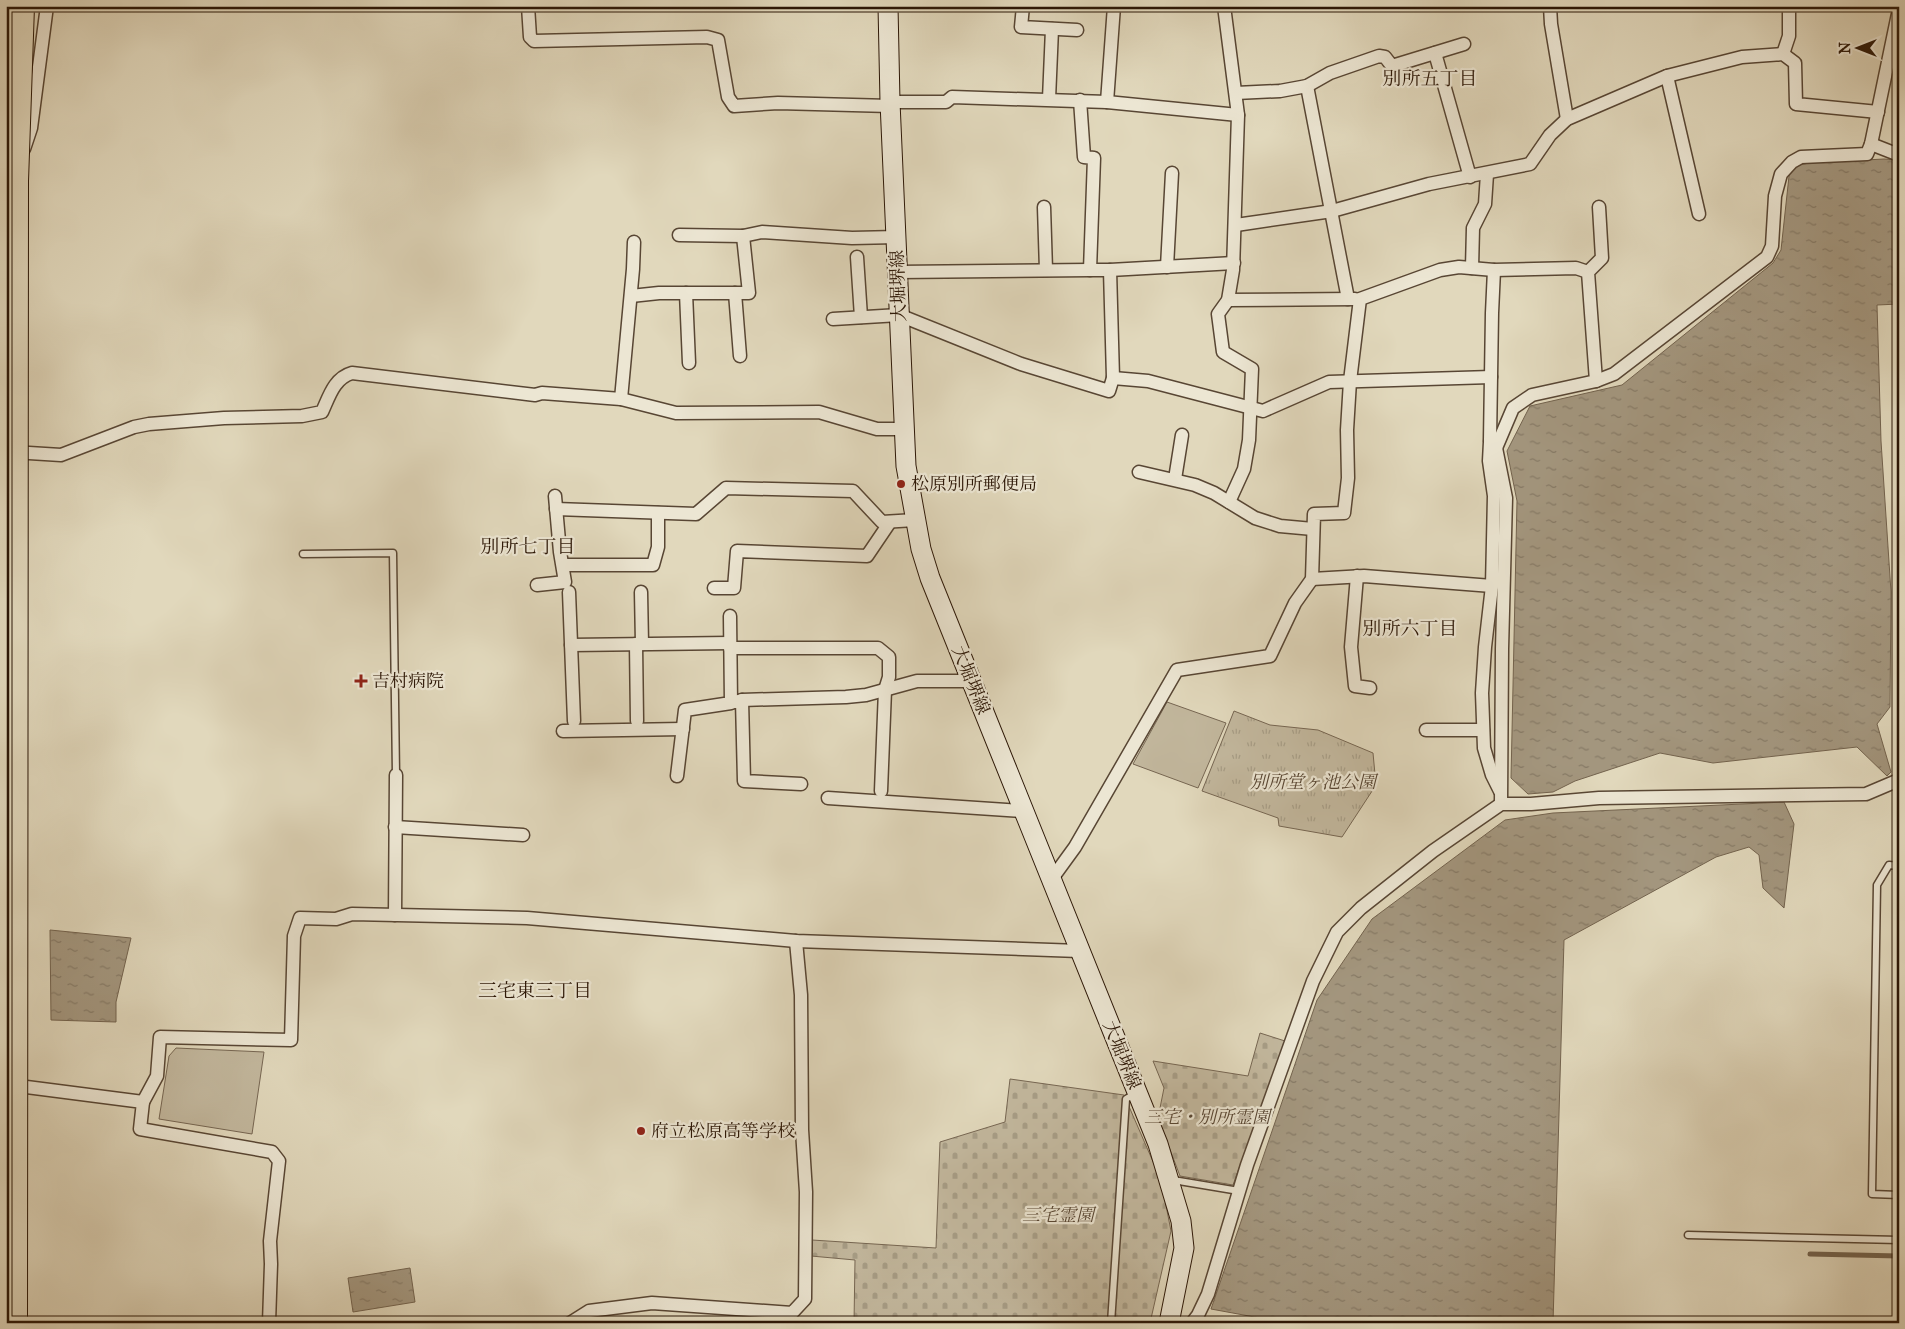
<svg xmlns="http://www.w3.org/2000/svg" width="1905" height="1329" viewBox="0 0 1905 1329" font-family="'IM FELL Great Primer','Noto Serif JP',serif">
	<style>
		.grass { fill: url(#grass-tufts); stroke: #766652 }
		.cemetery { fill: url(#cemetery-stones); stroke: #766652 }
		.pitch { fill: #c2b79d; stroke: #766652 }
		.water { fill: url(#water-ripples); stroke: #73634e }
		.lines { fill: none; stroke-linecap: round; stroke-linejoin: round }
		.stream { stroke: #73634e; stroke-width: 5 }
		.lane-casing { stroke: #584634; stroke-width: 9 }
		.street-casing { stroke: #584634; stroke-width: 15 }
		.secondary-casing { stroke: #2b1606; stroke-width: 21 }
		.lane { stroke: #ece6d3; stroke-width: 6 }
		.street { stroke: #ece6d3; stroke-width: 12 }
		.secondary { stroke: #ece6d3; stroke-width: 19 }
		.highway-bridge-casing { stroke: #2b1606; stroke-width: 26; stroke-linecap: butt }
		.highway-bridge { stroke: #e1d8bc; stroke-width: 24 }
		.poi-dot { fill: #8f2418; stroke: #ece6d3; stroke-width: 2 }
		.labels { text-anchor: middle; stroke-width: 4.5; stroke-linejoin: round; paint-order: stroke }
		.street-label { font-size: 18px; fill: #2b1606; stroke: #ece6d3 }
		.poi-label { font-size: 18px; fill: #2b1606; stroke: #ece6d3; text-anchor: start }
		.park-label { font-size: 18px; font-style: italic; fill: #584633; stroke: #ece6d3 }
		.neighbourhood-label { font-size: 19px; fill: #2b1606; stroke: #ece6d3 }
	</style>
	<defs>
		<pattern id="grass-tufts" width="24" height="20" patternUnits="userSpaceOnUse" patternTransform="scale(1.25)"><rect width="24" height="20" fill="#c2b79d"/><path d="M3 7l-1-3M5 7V3M7 7l1-3M15 17l-1-3M17 17v-4M19 17l1-3" fill="none" stroke="#a79d86"/></pattern>
		<pattern id="cemetery-stones" width="16" height="16" patternUnits="userSpaceOnUse" patternTransform="scale(1.25)"><rect width="16" height="16" fill="#c2b79d"/><path d="M2 7V4a2 2 0 0 1 4 0v3zM10 15v-3a2 2 0 0 1 4 0v3z" fill="#a79d86"/></pattern>
		<pattern id="water-ripples" width="26" height="14" patternUnits="userSpaceOnUse" patternTransform="scale(1.25)"><rect width="26" height="14" fill="#a3967e"/><path d="M2 4q2-2 4 0t4 0M15 11q2-2 4 0t4 0" fill="none" stroke="#857965"/></pattern>
	</defs>
	<rect width="100%" height="100%" fill="#e1d8bc"/>
	<filter id="stains"><feTurbulence type="fractalNoise" baseFrequency=".004" numOctaves="4"/><feColorMatrix values="0 0 0 0 .2 0 0 0 0 .09 0 0 0 0 .02 0 0 0 .5 -.17"/></filter>
	<radialGradient id="worn" r=".72"><stop offset=".6" stop-color="#630" stop-opacity="0"/><stop offset="1" stop-color="#630" stop-opacity=".3"/></radialGradient>
	<polygon class="grass" points="1234,711 1270,725 1318,730 1373,753 1376,785 1342,837 1279,826 1278,818 1202,791"/>
	<g class="cemetery">
		<polygon points="1260,1033 1285,1041 1233,1185 1180,1176 1158,1118 1164,1088 1153,1061 1248,1076"/>
		<polygon points="1010,1079 1124,1095 1161,1180 1171,1231 1150,1323 854,1323 855,1260 811,1256 812,1240 936,1248 940,1142 1005,1122"/>
	</g>
	<g class="pitch">
		<polygon points="1167,702 1226,723 1198,788 1133,764"/>
		<polygon points="176,1048 264,1052 252,1134 159,1119 169,1056"/>
	</g>
	<g class="water">
		<polygon points="1884,159 1899,160 1899,304 1877,305 1881,441 1891,592 1890,707 1877,724 1891,772 1887,776 1857,747 1713,763 1660,753 1575,781 1553,792 1528,794 1511,778 1517,501 1507,451 1530,406 1622,385 1773,263 1781,250 1790,167 1809,163"/>
		<polygon points="1784,802 1794,824 1784,908 1763,888 1759,855 1749,847 1716,857 1564,940 1553,1323 1287,1323 1211,1309 1317,1000 1372,919 1505,820 1553,813"/>
		<polygon points="50,930 131,938 116,1002 116,1022 51,1020"/>
		<polygon points="410,1268 415,1302 353,1312 348,1278"/>
	</g>
	<g class="lines">
		<polyline class="stream" points="1810,1254 1899,1256"/>
		<g class="lane-casing">
			<g id="lane">
				<polyline points="303,554 393,553 396,775"/>
				<polyline points="1899,866 1889,865 1877,885 1872,1194 1899,1195"/>
				<polyline points="1173,1180 1239,1191"/>
				<polyline points="1688,1235 1899,1240"/>
				<polyline points="1111,1323 1126,1099 1136,1093"/>
			</g>
		</g>
		<g class="street-casing">
			<g id="street">
				<polyline points="528,6 530,37 534,41 707,37 718,40 728,97 734,106 778,103 890,106"/>
				<polyline points="1023,6 1021,27 1077,30"/>
				<polyline points="1224,6 1238,115 1233,270 1228,300 1218,314 1223,352 1252,369 1249,440 1244,469 1229,502"/>
				<polyline points="1550,6 1551,24 1567,119"/>
				<polyline points="1435,53 1470,177"/>
				<polyline points="1783,54 1789,36 1789,6"/>
				<polyline points="1667,76 1699,214"/>
				<polyline points="1307,86 1348,299"/>
				<polyline points="1236,93 1280,91 1307,86 1330,73 1379,56 1385,57 1392,66 1464,44"/>
				<polyline points="1049,99 1052,29"/>
				<polyline points="890,102 946,102 952,97 1107,102 1238,115"/>
				<polyline points="1107,102 1114,6"/>
				<polyline points="1871,144 1899,155"/>
				<polyline points="24,149 31,128 47,6"/>
				<polyline points="1044,207 1046,270"/>
				<polyline points="1236,225 1332,211 1429,184 1530,164 1550,135 1567,119 1667,76 1742,57 1783,54 1795,63 1796,104 1878,112"/>
				<polyline points="679,235 743,236 762,232 852,238 897,237"/>
				<polyline points="857,257 861,317"/>
				<polyline points="1167,267 1172,173"/>
				<polyline points="1472,268 1473,228 1485,204 1487,174"/>
				<polyline points="1110,270 1234,263"/>
				<polyline points="1494,270 1492,313 1490,440 1496,448 1506,498 1502,649 1501,804"/>
				<polyline points="898,272 1090,270"/>
				<polyline points="686,293 689,363"/>
				<polyline points="735,293 740,356"/>
				<polyline points="631,296 659,293 749,293 743,236"/>
				<polyline points="1228,300 1355,299"/>
				<polyline points="833,319 899,315 1021,364 1109,391 1113,378 1110,270 1090,270 1094,158 1084,157 1080,100"/>
				<polyline points="1113,378 1148,381 1263,411 1329,382 1491,377"/>
				<polyline points="1596,381 1614,374 1767,257 1772,246 1775,196 1781,174 1792,162 1801,157 1867,154 1871,144 1899,9"/>
				<polyline points="621,399 633,269 634,242"/>
				<polyline points="1490,442 1489,461 1494,496 1492,586 1485,647 1482,693 1484,748 1492,775 1500,791"/>
				<polyline points="1496,448 1513,408 1532,395 1596,381 1588,272 1602,258 1599,207"/>
				<path d="M13,452L61,455L134,427L149,424L224,418L302,416L322,412C329,397 334,378 352,373L535,395L542,393L621,399L676,413L819,412L877,429H903"/>
				<polyline points="1139,472 1195,485 1214,493 1255,518 1280,526 1313,529"/>
				<polyline points="1175,479 1182,435"/>
				<polyline points="556,509 696,514 726,488 853,491 882,522 915,520"/>
				<polyline points="563,565 653,565 658,547 658,513"/>
				<polyline points="1357,576 1351,647 1355,686 1370,688"/>
				<polyline points="1312,579 1364,576 1492,586"/>
				<polyline points="537,585 565,582 560,552 555,496"/>
				<polyline points="714,588 734,588 737,551 867,556 890,522"/>
				<polyline points="569,592 574,721"/>
				<polyline points="641,592 642,644"/>
				<polyline points="636,644 637,721"/>
				<polyline points="571,645 730,643"/>
				<polyline points="730,648 878,648 889,657 889,677 885,690 881,791"/>
				<polyline points="742,700 846,697 866,695 917,681 971,681"/>
				<polyline points="735,702 742,700 744,781 801,784"/>
				<polyline points="1426,730 1483,730"/>
				<polyline points="563,731 683,729"/>
				<polyline points="677,776 685,710 731,703 730,616"/>
				<polyline points="828,798 1023,811"/>
				<polyline points="395,827 523,835"/>
				<polyline points="1051,880 1075,847 1177,670 1270,656 1295,603 1312,579 1314,514 1344,513 1348,478 1347,430 1350,381 1360,299 1440,270 1459,267 1494,270 1576,268 1588,272"/>
				<polyline points="395,915 396,775"/>
				<polyline points="11,1085 143,1102 140,1129 272,1152 279,1161 270,1241 271,1264 269,1323"/>
				<polyline points="143,1102 157,1076 160,1037 291,1040 294,936 300,918 336,919 352,914 527,918 796,941 1079,951"/>
				<polyline points="570,1323 589,1311 652,1303 792,1313 805,1299 806,1192 802,1130 801,995 796,941"/>
				<polyline points="1192,1323 1198,1315 1208,1294 1247,1165 1313,981 1337,932 1361,908 1433,851 1501,804 1531,804 1599,798 1866,794 1899,780"/>
			</g>
		</g>
		<g class="secondary-casing">
			<polyline id="secondary" points="888,6 890,102 906,466 921,549 930,578 1158,1144 1181,1221 1184,1248 1169,1323"/>
		</g>
		<use href="#lane" class="lane"/>
		<use href="#street" class="street"/>
		<use href="#secondary" class="secondary"/>
		<g class="highway-bridge-casing">
			<polyline id="highway-bridge" points="15,1323 16,181 22,6"/>
		</g>
		<use href="#highway-bridge" class="highway-bridge"/>
	</g>
	<g class="poi-dot">
		<circle cx="901" cy="484" r="5"/>
		<path d="M358.5 673.5h5v5h5v5h-5v5h-5v-5h-5v-5h5z"/>
		<circle cx="641" cy="1131" r="5"/>
	</g>
	<g class="labels">
		<g class="street-label">
			<text transform="translate(898 286) rotate(-92)" y="6">大堀堺線</text>
			<text transform="translate(971 680) rotate(68)" y="6">大堀堺線</text>
			<text transform="translate(1122 1055) rotate(68)" y="6">大堀堺線</text>
		</g>
		<g class="poi-label">
			<text x="911" y="490">松原別所郵便局</text>
			<text x="372" y="687">吉村病院</text>
			<text x="651" y="1137">府立松原高等学校</text>
		</g>
		<g class="park-label">
			<text x="1313" y="788">別所堂ヶ池公園</text>
			<text x="1207" y="1123">三宅・別所霊園</text>
			<text x="1058" y="1221">三宅霊園</text>
		</g>
		<g class="neighbourhood-label">
			<text x="1430" y="85">別所五丁目</text>
			<text x="528" y="553">別所七丁目</text>
			<text x="1410" y="635">別所六丁目</text>
			<text x="535" y="997">三宅東三丁目</text>
		</g>
	</g>
	<rect width="1905" height="1329" fill="none" stroke="#e1d8bc" stroke-width="25"/>
	<rect x="8" y="8" width="1890" height="1314" fill="none" stroke="#2b1606" stroke-width="2.5"/>
	<rect x="12" y="12" width="1880" height="1304" fill="none" stroke="#2b1606"/>
	<g transform="translate(1858 48) rotate(270)" stroke="#ece6d3" stroke-width="4" paint-order="stroke">
	<path d="M0-4L9 19L0 12L-9 19Z" fill="#2b1606"/>
	<text y="-8" font-size="14" font-weight="bold" text-anchor="middle" fill="#2b1606">N</text>
	</g>
	<rect width="100%" height="100%" filter="url(#stains)"/>
	<rect width="100%" height="100%" fill="url(#worn)"/>
</svg>
